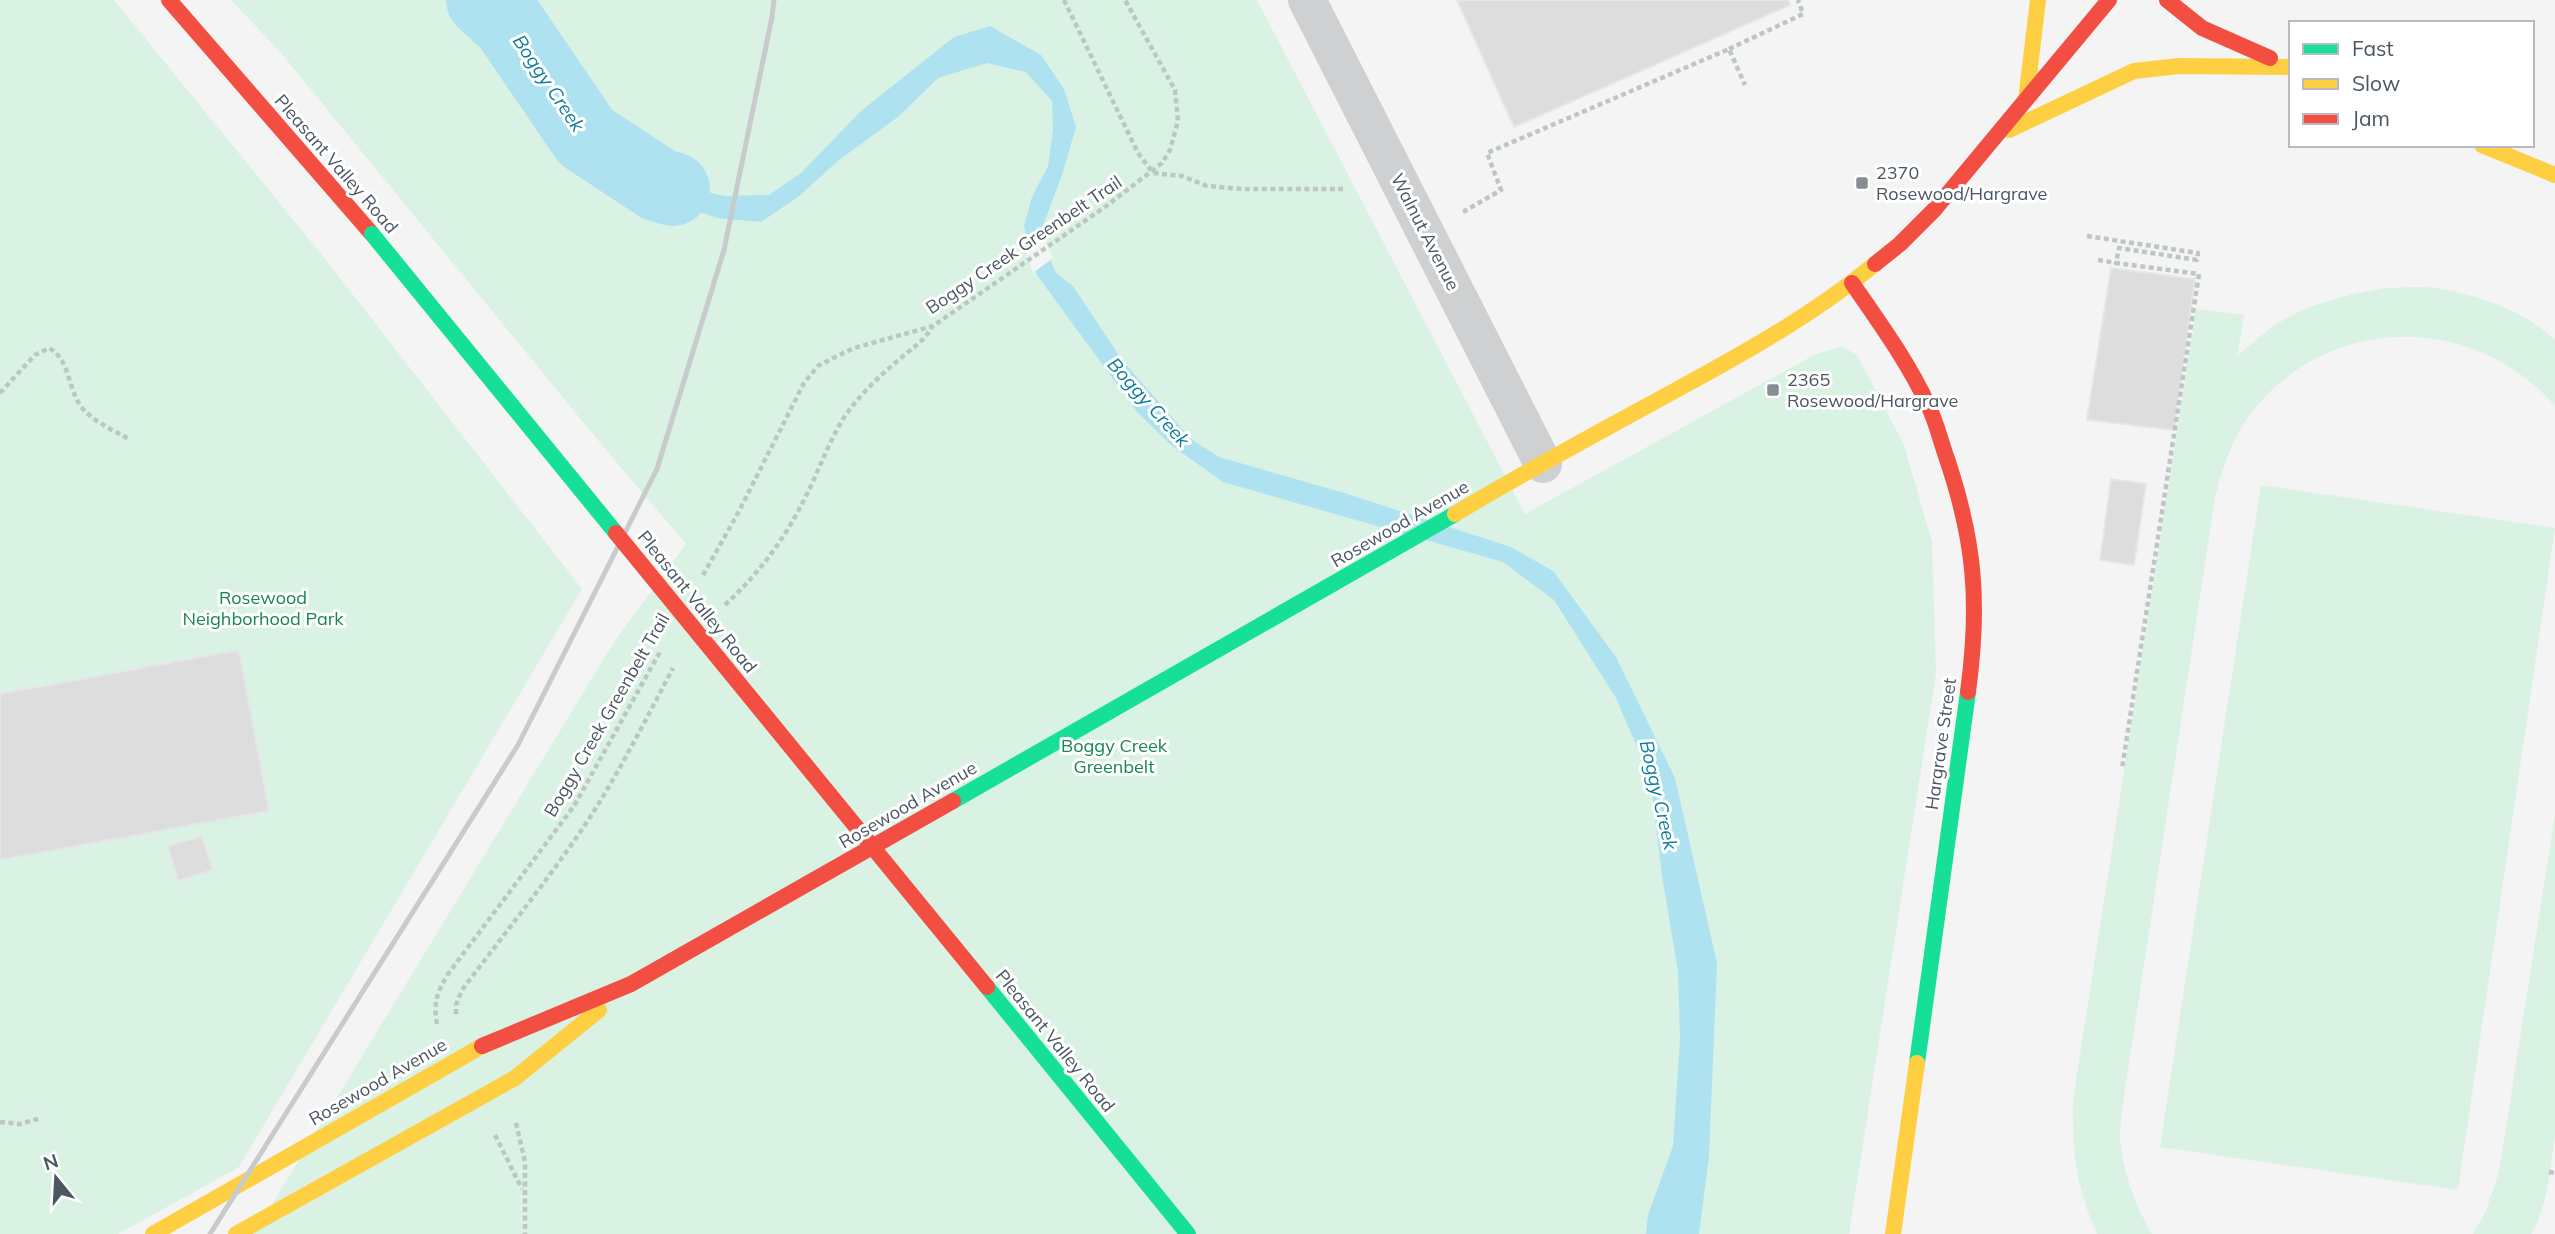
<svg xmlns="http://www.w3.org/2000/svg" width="2555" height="1234" viewBox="0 0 2555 1234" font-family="Mulish,sans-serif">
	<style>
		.green { fill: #d9f2e3 }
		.water { fill: #aee2f0 }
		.pier { fill: #f4f4f4 }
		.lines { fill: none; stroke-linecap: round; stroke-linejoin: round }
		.river { stroke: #aee2f0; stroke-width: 74 }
		.building { fill: #ddddde; stroke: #e5e6e7; stroke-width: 2 }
		.path { stroke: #bcc7c4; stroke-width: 4.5; stroke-dasharray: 5 3.5; stroke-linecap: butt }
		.street { stroke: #ced0d2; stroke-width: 38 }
		.fast { stroke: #16e098; stroke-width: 16 }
		.slow { stroke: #ffcf43; stroke-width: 16 }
		.jam { stroke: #f24e42; stroke-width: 16 }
		.rail { stroke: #c9cacc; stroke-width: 5 }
		.fast-bridge { stroke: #16e098; stroke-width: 16 }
		.jam-bridge { stroke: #f24e42; stroke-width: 16 }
		.poi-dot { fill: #868d94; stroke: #fff; stroke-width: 2.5 }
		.labels { text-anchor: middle; stroke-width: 6; stroke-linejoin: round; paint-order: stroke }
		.street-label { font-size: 18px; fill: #4a5661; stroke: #fff }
		.poi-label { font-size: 18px; fill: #4a5661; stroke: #fff; text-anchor: start }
		.park-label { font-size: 18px; fill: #17864f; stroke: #fff }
		.water-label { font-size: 19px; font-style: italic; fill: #0c7c9b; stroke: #fff }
	</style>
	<rect width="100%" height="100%" fill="#f4f4f4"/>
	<g class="green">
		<polygon points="0,0 114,0 326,260 582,589 239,1167 118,1234 0,1234"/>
		<polygon points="231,0 1257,0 1525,514 1814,355 1841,346 1857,355 1904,445 1932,542 1936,673 1849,1234 254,1234 614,642 686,544 606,450 281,53"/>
		<path d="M2385,288C2403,288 2423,285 2440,289C2482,296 2524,311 2555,340V406C2471,309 2321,314 2246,420C2230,444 2222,471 2215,498L2123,1103C2122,1114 2120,1125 2120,1136C2122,1170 2135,1205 2152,1234H2097C2076,1188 2072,1150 2073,1100L2196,309L2244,315L2237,356C2248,347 2259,337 2271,328C2304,304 2346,295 2385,288Z"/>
		<polygon points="2261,485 2555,528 2458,1190 2160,1147"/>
		<path d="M2555,815V1136C2550,1168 2548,1207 2531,1234H2473L2485,1213L2499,1172Z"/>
	</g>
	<polygon class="water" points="990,26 1041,55 1064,89 1076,127 1062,175 1044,223 1042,241 1056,273 1073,286 1122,360 1191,439 1219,457 1341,492 1511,547 1553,571 1616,657 1675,778 1717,963 1709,1156 1699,1234 1646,1234 1648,1215 1673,1146 1680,1039 1678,971 1662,875 1650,777 1616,698 1554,600 1503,562 1223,482 1171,445 1137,412 1037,275 1028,246 1024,226 1032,197 1048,166 1053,130 1052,101 1026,72 987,63 938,78 898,117 839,160 798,197 761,222 717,218 670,202 605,166 586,137 667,182 724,196 769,195 801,173 861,111 954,37"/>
	<polygon class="pier" points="1046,235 1045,241 1053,258 1033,273 1025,250"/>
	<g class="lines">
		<polyline class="river" points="483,0 509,24 586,137 659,185 673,189"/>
	</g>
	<g class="building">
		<polygon points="1457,0 1788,0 1790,5 1514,127"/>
		<polygon points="2111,268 2195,279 2174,430 2087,420"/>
		<polygon points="2111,479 2146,484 2134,565 2100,560"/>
		<polygon points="239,650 269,811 0,860 0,694"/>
		<polygon points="202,836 213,870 178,881 168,846"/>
	</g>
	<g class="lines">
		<g class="path">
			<polyline points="1064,0 1138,153 1153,173 1182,176 1207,186 1242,189 1343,189"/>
			<polyline points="1729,49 1803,14 1798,0"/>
			<polyline points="1463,212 1501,190 1487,153 1729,49 1745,85"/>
			<polyline points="2087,236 2198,253 2197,260 2119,248 2116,263 2199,274 2122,769"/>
			<polyline points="2098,260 2116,263"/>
			<path d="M0,393L35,355L49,348C71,360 67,390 83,409C96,423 113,430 129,439"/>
			<polyline points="703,575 737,515 804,383 818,366 835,357 854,348 933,326 1105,207 1162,163 1170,150 1178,121 1175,90 1125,0"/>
			<path d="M725,605C761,571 785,539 807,494C820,468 830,438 847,413C863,391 886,370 907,353C918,344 925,339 932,327"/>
			<path d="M456,1014V1005L462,990C502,937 543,886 581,831C616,779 644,723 673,668"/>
			<path d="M437,1024C433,1003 437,992 448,974L574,806L661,650"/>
			<polyline points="0,1122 20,1124 41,1118"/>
			<polyline points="516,1123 525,1162 525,1234"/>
			<polyline points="495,1135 522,1189"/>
			<polyline points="2549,1172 2555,1173"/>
		</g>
		<polyline class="street" points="1307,0 1543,464"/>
		<g class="fast">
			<polyline points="953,801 1455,514"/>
			<polyline points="1917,1063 1968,692"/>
		</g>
		<g class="slow">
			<polyline points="2026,100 2038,0"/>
			<polyline points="2009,130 2134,71 2179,66 2291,67"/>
			<polyline points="2482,145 2555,175"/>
			<path d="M1455,514C1528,470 1603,430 1678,389C1746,352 1814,314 1875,264"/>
			<polyline points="153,1234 482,1046"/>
			<polyline points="236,1234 515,1078 599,1010"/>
			<polyline points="1893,1234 1917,1063"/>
		</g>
		<g class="jam">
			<polyline points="169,0 372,234"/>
			<polyline points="2167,0 2202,28 2270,58"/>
			<polyline points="1875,264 1900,244 1935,209 2109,0"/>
			<path d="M1852,283C1879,322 1908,362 1928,405C1936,421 1940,439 1946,456C1975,541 1980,603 1968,692"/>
			<polyline points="482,1046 631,984 953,801"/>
		</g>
		<polyline class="rail" points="210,1234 518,745 657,469 724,250 772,17 774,0"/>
		<g class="fast-bridge">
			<polyline points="372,234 616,533"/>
			<polyline points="987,987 1188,1234"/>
		</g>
		<polyline class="jam-bridge" points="616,533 987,987"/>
	</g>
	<g class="poi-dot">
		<rect x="1855" y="176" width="14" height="14" rx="3.5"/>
		<rect x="1766" y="383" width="14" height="14" rx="3.5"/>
	</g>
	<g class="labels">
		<g class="street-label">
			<text transform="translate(336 164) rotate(49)" y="6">Pleasant Valley Road</text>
			<text transform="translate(1425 232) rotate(63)" y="6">Walnut Avenue</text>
			<text transform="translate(1024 245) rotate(-34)" y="6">Boggy Creek Greenbelt Trail</text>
			<text transform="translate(1400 524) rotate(-30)" y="6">Rosewood Avenue</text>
			<text transform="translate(697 602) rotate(51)" y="6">Pleasant Valley Road</text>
			<text transform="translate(607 715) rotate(-60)" y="6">Boggy Creek Greenbelt Trail</text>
			<text transform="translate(1941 744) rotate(-82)" y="6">Hargrave Street</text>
			<text transform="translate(908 805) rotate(-30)" y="6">Rosewood Avenue</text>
			<text transform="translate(1055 1041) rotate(51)" y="6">Pleasant Valley Road</text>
			<text transform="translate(378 1082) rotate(-30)" y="6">Rosewood Avenue</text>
		</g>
		<g class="poi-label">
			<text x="1876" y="179">2370<tspan x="1876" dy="21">Rosewood/Hargrave</tspan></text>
			<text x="1787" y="386">2365<tspan x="1787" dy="21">Rosewood/Hargrave</tspan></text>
		</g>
		<g class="park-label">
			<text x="263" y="604">Rosewood<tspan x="263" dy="21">Neighborhood Park</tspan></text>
			<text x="1114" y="752">Boggy Creek<tspan x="1114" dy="21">Greenbelt</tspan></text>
		</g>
		<g class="water-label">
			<text transform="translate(549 83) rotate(56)" y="7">Boggy Creek</text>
			<text transform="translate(1149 402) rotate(48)" y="7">Boggy Creek</text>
			<text transform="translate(1659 795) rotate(77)" y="7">Boggy Creek</text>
		</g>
	</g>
	<rect x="2289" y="21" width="245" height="126" fill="#ffffff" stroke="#b7bbc0" stroke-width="2"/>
	<rect x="2303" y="44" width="35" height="10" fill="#16e098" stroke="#b7bbc0" stroke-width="2"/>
	<text x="2352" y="56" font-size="21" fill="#4a5661">Fast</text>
	<rect x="2303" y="79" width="35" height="10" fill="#ffcf43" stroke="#b7bbc0" stroke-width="2"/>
	<text x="2352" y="91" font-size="21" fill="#4a5661">Slow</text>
	<rect x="2303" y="114" width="35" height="10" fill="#f24e42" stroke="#b7bbc0" stroke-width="2"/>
	<text x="2352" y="126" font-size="21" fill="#4a5661">Jam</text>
	<g transform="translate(56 1178) rotate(342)" stroke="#ffffff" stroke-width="5" paint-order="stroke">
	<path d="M0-5L12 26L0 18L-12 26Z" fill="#4a5661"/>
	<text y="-10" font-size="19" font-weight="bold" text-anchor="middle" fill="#4a5661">N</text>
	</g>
</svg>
